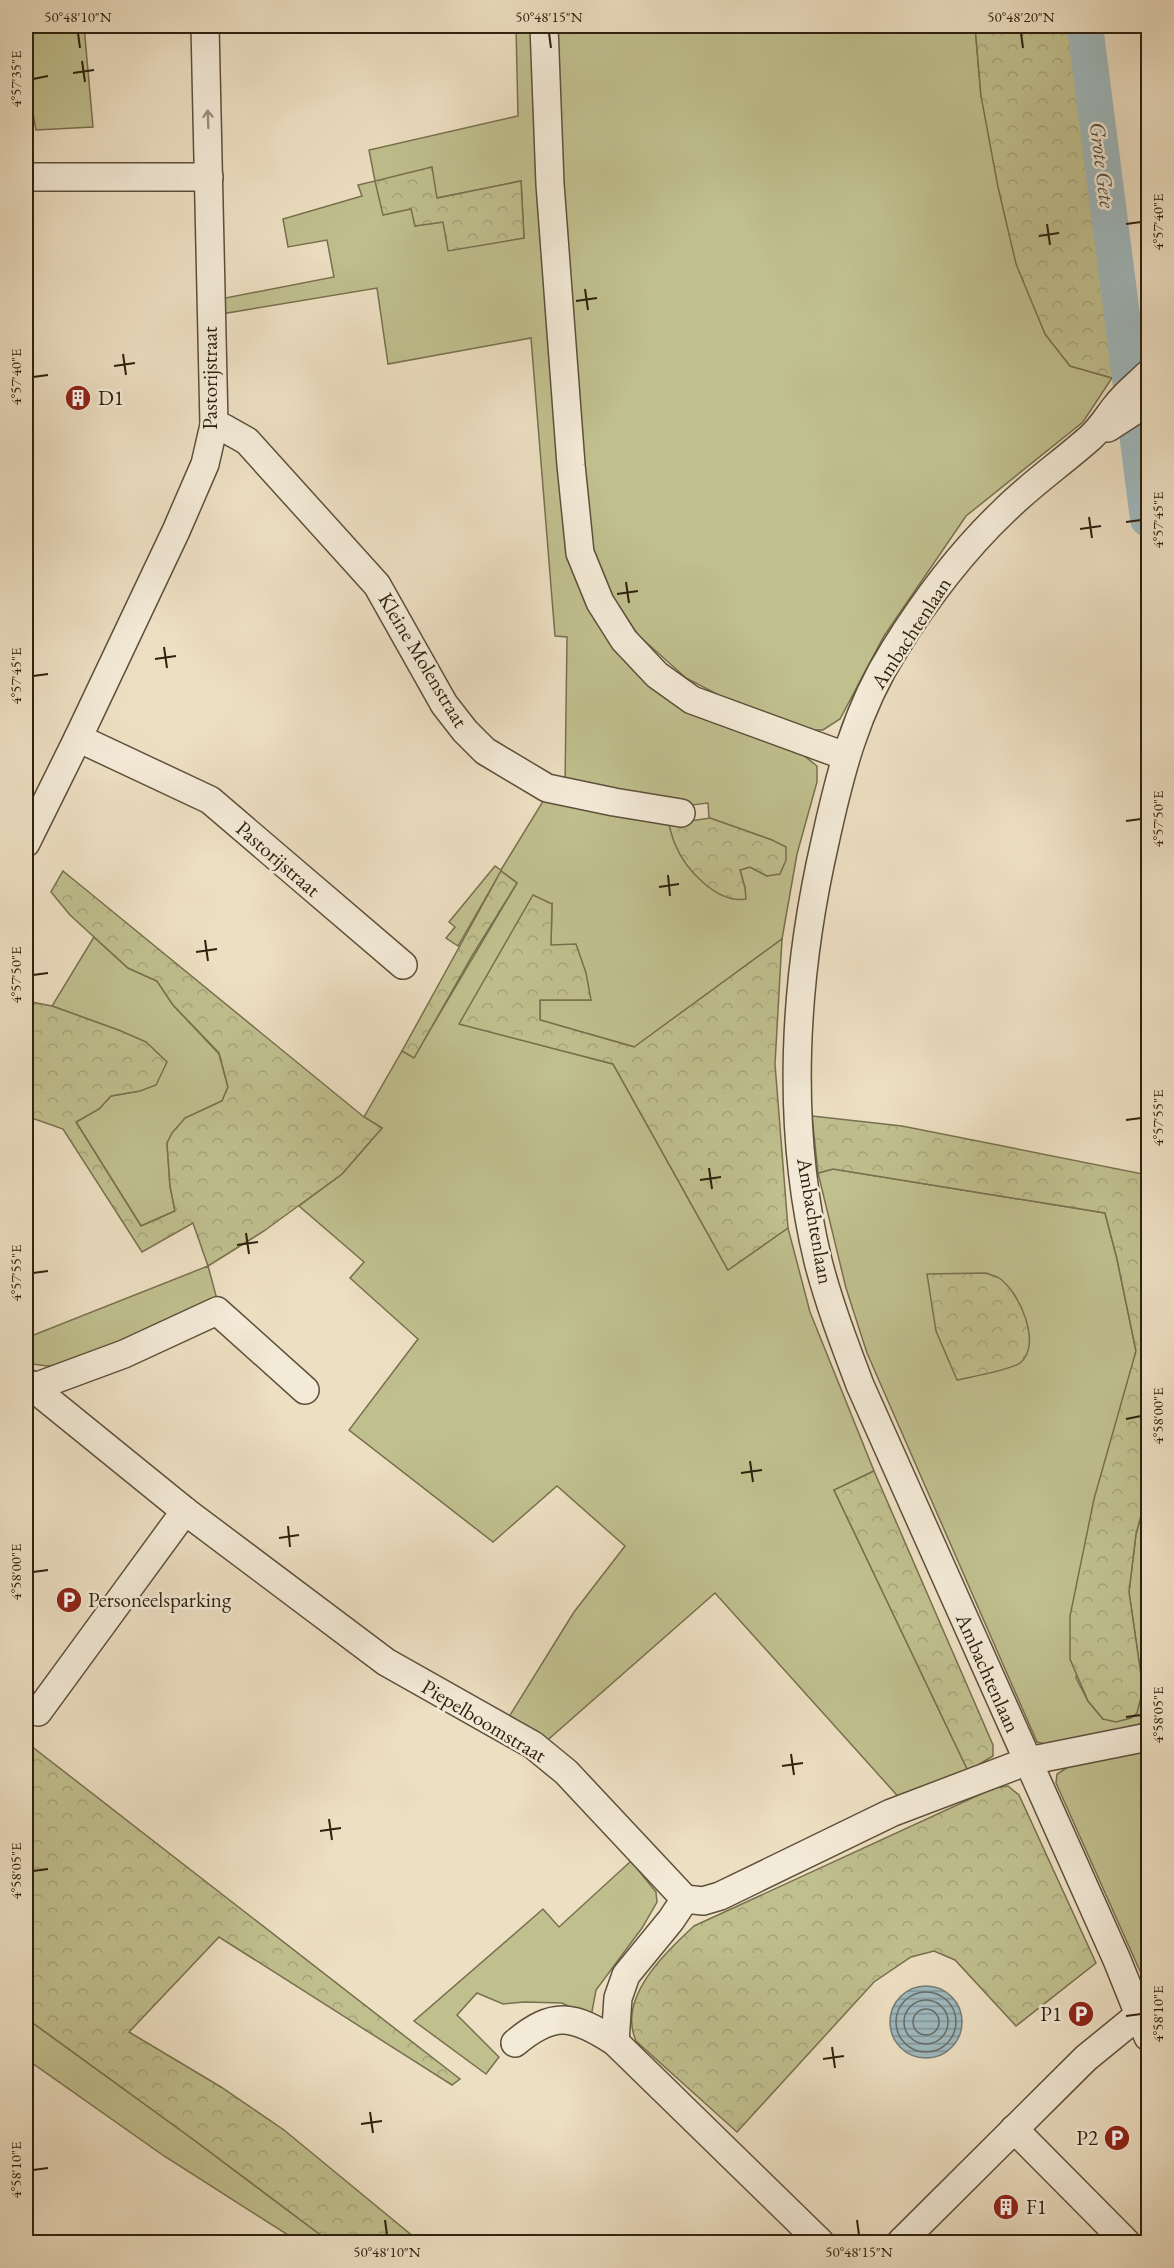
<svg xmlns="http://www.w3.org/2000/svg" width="1174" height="2268" viewBox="0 0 1174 2268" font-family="'EB Garamond',serif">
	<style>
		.green { fill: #c0bf8e; stroke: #78704e; stroke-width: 1.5; fill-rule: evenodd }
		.forest { fill: url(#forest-crowns); stroke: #78704e; stroke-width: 1.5 }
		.water { fill: url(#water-rules); stroke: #727c78; stroke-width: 1.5 }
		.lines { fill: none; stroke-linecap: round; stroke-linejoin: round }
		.shore { stroke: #676d66; stroke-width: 1.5 }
		.river { stroke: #9fb9be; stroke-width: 36 }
		.minor-casing { stroke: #5e503b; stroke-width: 30 }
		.minor { stroke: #f3ead7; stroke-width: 27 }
		.oneway { stroke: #9b907d }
		.ticks { fill: none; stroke: #2f210e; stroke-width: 2 }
		.labels { text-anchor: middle; stroke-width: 5; stroke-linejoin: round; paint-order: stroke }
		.street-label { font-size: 21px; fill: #2f210e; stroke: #f3ead7 }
		.poi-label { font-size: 21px; fill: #2f210e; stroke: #f3ead7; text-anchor: start }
		.water-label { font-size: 22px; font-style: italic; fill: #514f43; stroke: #f3ead7 }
		.neatline { fill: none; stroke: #2f210e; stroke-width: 2 }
		.ticks-label { font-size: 15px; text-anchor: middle; fill: #2f210e }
	</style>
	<defs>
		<pattern id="forest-crowns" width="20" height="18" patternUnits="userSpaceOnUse" patternTransform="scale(1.5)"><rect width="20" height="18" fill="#c0bf8e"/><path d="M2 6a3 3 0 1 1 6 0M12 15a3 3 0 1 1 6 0" fill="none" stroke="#a5a479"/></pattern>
		<pattern id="water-rules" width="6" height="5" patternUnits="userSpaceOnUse" patternTransform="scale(1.5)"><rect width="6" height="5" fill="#9fb9be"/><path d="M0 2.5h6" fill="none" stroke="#829699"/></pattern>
	</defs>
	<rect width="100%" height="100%" fill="#eddfc2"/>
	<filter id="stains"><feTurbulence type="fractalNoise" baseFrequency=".00333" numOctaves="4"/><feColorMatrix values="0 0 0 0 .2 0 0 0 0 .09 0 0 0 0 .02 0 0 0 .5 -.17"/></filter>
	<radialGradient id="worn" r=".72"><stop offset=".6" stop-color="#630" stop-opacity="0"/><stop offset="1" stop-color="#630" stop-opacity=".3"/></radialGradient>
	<g class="green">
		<polygon points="26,26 84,26 93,127 36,130 26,75"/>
		<path d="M516,26H534L564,499L642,673L803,755L817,766V782L797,854L782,939L635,1047L540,1020V1000H590L551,945L552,904L460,1024L613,1064L728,1270L788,1228L810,1312L874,1471L834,1490L968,1771L904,1803L715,1593L543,1744L507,1720L574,1612L625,1546L557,1486L493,1542L349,1430L418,1339L350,1278L364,1262L299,1206L342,1174L382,1128L364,1117L402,1051L414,1057L517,883L501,871L458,946L446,938L455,927L449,922L495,866L501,870L545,798L668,821L745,888L740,870L750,867L767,876L772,840L709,818L708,803L683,806L565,784L567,637L555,636L531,338L388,364L377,288L221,314L220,299L334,277L327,240L288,247L283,219L362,196L358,185L375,181L369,150L518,116ZM521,181L524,238L443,222L415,226L412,209L437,198Z"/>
		<polygon points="556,26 975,26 981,96 1070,366 1112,378 1083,422 966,516 884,636 840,719 823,730 801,730 730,701 686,678 638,635 611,594 590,542 565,231"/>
		<polygon points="94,937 128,968 157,981 173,1005 219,1054 228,1087 222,1101 185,1118 167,1143 170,1186 175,1211 141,1226 76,1122 99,1109 111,1096 140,1091 121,1031 52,1006"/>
		<polygon points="833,1169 1105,1213 1117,1259 1136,1351 1128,1385 1076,1678 1088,1701 1103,1719 1143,1689 1129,1592 1136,1534 1148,1490 1148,1722 1062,1744 1049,1745 1037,1742 867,1353 846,1288 818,1173"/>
		<polygon points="208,1266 218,1303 75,1364 47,1366 33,1364 26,1357 26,1338"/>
		<polygon points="1143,1751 1148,1757 1148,1989 1056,1783 1057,1774 1073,1764"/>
		<polygon points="631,1861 656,1892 657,1902 642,1928 596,1990 591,2017 562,2003 524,2002 503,2004 477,1993 457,2015 499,2057 486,2074 414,2021 543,1909 559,1927"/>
		<polygon points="26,2018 194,2140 330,2242 299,2242 164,2156 29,2061 26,2063"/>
	</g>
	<g class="forest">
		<polygon points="975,26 1085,26 1127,357 1112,378 1070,366 1045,334 1016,264 998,187 981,96"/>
		<polygon points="432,167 437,198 521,181 524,238 448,251 443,222 415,226 411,209 383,215 375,181"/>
		<path d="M710,818L772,840L786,847V860L780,874L767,876L750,867L740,870L745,888L746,899C717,904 685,869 675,844C672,837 670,829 668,821H690Z"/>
		<polygon points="63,871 364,1117 382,1128 342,1174 264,1231 208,1266 193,1223 142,1252 63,1129 26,1116 26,1001 52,1006 121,1031 146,1042 167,1062 156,1085 140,1091 111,1096 99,1109 76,1122 141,1226 175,1211 170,1186 167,1143 172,1133 185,1118 222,1101 228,1087 219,1053 173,1005 157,981 128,968 70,915 51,892"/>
		<polygon points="501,871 517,883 472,956 414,1058 402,1051"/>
		<polygon points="533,895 552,904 551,945 576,944 586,973 591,1000 540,1000 540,1020 634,1047 782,939 775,1064 788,1228 728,1270 613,1064 459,1024"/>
		<polygon points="812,1116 902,1126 1148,1175 1148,1490 1136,1534 1129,1592 1143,1689 1137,1713 1131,1718 1116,1722 1103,1719 1088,1701 1070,1659 1070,1616 1094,1499 1136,1351 1117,1259 1105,1213 833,1169 818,1173"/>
		<path d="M986,1273C990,1275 996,1276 999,1278C1019,1291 1043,1345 1020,1363C1011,1370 970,1377 957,1380L936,1331L927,1274Z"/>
		<polygon points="874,1471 993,1745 993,1756 968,1771 834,1490"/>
		<polygon points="26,1742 460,2079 452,2085 219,1937 129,2032 221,2087 284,2130 420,2242 330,2242 194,2140 26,2018"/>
		<path d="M1008,1786L1019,1795L1096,1963L1016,2026L955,1960L934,1951L911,1957L874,1982L737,2132L636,2041C617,1998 664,1954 694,1926L994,1788Z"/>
	</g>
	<circle class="water" cx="926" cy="2022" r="36"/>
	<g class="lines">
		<g class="shore">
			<circle cx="926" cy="2022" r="30"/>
			<circle cx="926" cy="2022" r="22"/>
			<circle cx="926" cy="2022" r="13"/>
		</g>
		<polyline class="river" points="1085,26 1148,519"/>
		<g class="minor-casing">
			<g id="minor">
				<polyline points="544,26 550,184 571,465 580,553 600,602 624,640 657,675 692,700 845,756"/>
				<polyline points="26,177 209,177"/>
				<path d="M1148,374C1138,384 1125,394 1116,406C1108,416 1101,428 1091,437C1063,462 1031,484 1004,511C962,551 925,600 894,650C856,710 840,773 825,842C794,978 785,1124 818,1261C829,1304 845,1345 860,1385L1117,1960L1148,2037"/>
				<polyline points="214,425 224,428 247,441 377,585 444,704 465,731 485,751 547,788 614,802 681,813"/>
				<polyline points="1108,428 1148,402"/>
				<polyline points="78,738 210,800 403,965"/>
				<polyline points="26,843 78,738 176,531 205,464 214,425 205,26"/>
				<polyline points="26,1382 185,1511 386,1662 533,1745 566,1772 685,1899 703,1901 720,1896 891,1813 1028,1761 1148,1737"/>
				<polyline points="32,1388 124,1354 217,1311 305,1390"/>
				<polyline points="38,1712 185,1511"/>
				<polyline points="615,2042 618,1998 626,1975 671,1920 685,1899"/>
				<path d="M515,2043C554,2010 574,2015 615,2042L820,2242"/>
				<polyline points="1014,2129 1126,2242"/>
				<polyline points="901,2242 1086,2058 1140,2014"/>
			</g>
		</g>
		<use href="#minor" class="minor"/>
	</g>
	<defs><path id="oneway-shaft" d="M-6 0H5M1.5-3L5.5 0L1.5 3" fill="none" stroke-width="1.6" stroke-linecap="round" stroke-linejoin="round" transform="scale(1.5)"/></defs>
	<use class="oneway" href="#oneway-shaft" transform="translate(208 119) rotate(-92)"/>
	<path class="ticks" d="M78,33L80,48M549,33L551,48M1021,33L1023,48M82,61L85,82M73,73L94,70M33,79L48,76M1047,224L1050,245M1126,224L1141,222M1039,236L1059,233M585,289L588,310M576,301L597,298M123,354L126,375M114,366L135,363M33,377L48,375M1089,517L1092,538M1126,522L1141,520M1080,529L1101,526M626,582L629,603M617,594L638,591M164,647L167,668M155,659L176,656M33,676L48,674M1126,821L1141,819M668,875L670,896M659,887L679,884M205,940L208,961M196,952L217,949M33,975L48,973M1126,1120L1141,1118M709,1168L712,1189M700,1180L721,1177M246,1233L249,1254M237,1245L258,1242M33,1273L48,1271M1126,1419L1141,1416M750,1461L753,1482M741,1473L762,1470M288,1526L290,1547M279,1538L299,1535M33,1572L48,1570M1126,1717L1141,1715M791,1754L794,1775M782,1766L803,1763M329,1819L332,1840M320,1831L341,1828M33,1871L48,1869M1126,2016L1141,2014M832,2047L835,2068M823,2059L844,2056M370,2112L373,2133M361,2124L382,2121M33,2170L48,2168M385,2220L387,2235M857,2220L859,2235"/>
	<defs>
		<g id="building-disc" transform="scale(1.35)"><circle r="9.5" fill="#8f2418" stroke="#f3ead7"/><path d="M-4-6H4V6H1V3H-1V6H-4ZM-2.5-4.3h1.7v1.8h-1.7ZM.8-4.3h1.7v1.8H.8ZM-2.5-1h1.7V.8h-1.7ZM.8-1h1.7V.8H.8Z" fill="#fff"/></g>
		<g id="parking-disc" transform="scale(1.35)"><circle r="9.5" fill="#8f2418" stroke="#f3ead7"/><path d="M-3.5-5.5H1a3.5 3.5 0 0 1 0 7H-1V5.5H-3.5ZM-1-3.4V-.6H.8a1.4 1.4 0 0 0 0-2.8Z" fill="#fff"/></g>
	</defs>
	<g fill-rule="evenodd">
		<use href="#building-disc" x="78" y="398"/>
		<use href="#parking-disc" x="69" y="1600"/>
		<use href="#parking-disc" x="1081" y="2014"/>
		<use href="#parking-disc" x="1117" y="2138"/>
		<use href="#building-disc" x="1006" y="2207"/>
	</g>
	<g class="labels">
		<g class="street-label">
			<text transform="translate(210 378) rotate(-90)" y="7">Pastorijstraat</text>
			<text transform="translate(911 633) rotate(-57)" y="7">Ambachtenlaan</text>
			<text transform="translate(423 660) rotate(59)" y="7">Kleine Molenstraat</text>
			<text transform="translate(278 859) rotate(41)" y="7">Pastorijstraat</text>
			<text transform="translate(815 1221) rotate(80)" y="7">Ambachtenlaan</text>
			<text transform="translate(988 1673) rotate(66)" y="7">Ambachtenlaan</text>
			<text transform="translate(484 1721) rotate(31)" y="7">Piepelboomstraat</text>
		</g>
		<g class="poi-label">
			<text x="98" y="405">D1</text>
			<text x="88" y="1607">Personeelsparking</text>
			<text x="1062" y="2021" text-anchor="end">P1</text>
			<text x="1098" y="2145" text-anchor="end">P2</text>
			<text x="1026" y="2214">F1</text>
		</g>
		<g class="water-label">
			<text transform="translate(1103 165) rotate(83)" y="8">Grote Gete</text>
		</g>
	</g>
	<rect width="1174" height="2268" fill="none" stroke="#eddfc2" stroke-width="66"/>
	<rect x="33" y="33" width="1108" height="2202" class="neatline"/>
	<g class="ticks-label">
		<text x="78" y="22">50°48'10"N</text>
		<text x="549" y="22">50°48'15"N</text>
		<text x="1021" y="22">50°48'20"N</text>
		<text transform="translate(16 79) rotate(-90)" y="5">4°57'35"E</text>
		<text transform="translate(1158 222) rotate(-90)" y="5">4°57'40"E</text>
		<text transform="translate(16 377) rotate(-90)" y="5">4°57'40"E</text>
		<text transform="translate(1158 520) rotate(-90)" y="5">4°57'45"E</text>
		<text transform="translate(16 676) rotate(-90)" y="5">4°57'45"E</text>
		<text transform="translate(1158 819) rotate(-90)" y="5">4°57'50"E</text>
		<text transform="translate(16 975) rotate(-90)" y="5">4°57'50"E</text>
		<text transform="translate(1158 1118) rotate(-90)" y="5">4°57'55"E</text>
		<text transform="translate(16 1273) rotate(-90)" y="5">4°57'55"E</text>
		<text transform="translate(1158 1416) rotate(-90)" y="5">4°58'00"E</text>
		<text transform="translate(16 1572) rotate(-90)" y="5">4°58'00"E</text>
		<text transform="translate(1158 1715) rotate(-90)" y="5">4°58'05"E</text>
		<text transform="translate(16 1871) rotate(-90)" y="5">4°58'05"E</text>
		<text transform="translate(1158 2014) rotate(-90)" y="5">4°58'10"E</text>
		<text transform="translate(16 2170) rotate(-90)" y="5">4°58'10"E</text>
		<text x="387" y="2257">50°48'10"N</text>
		<text x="859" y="2257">50°48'15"N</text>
	</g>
	<rect width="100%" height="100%" filter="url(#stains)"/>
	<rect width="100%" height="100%" fill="url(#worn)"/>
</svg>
